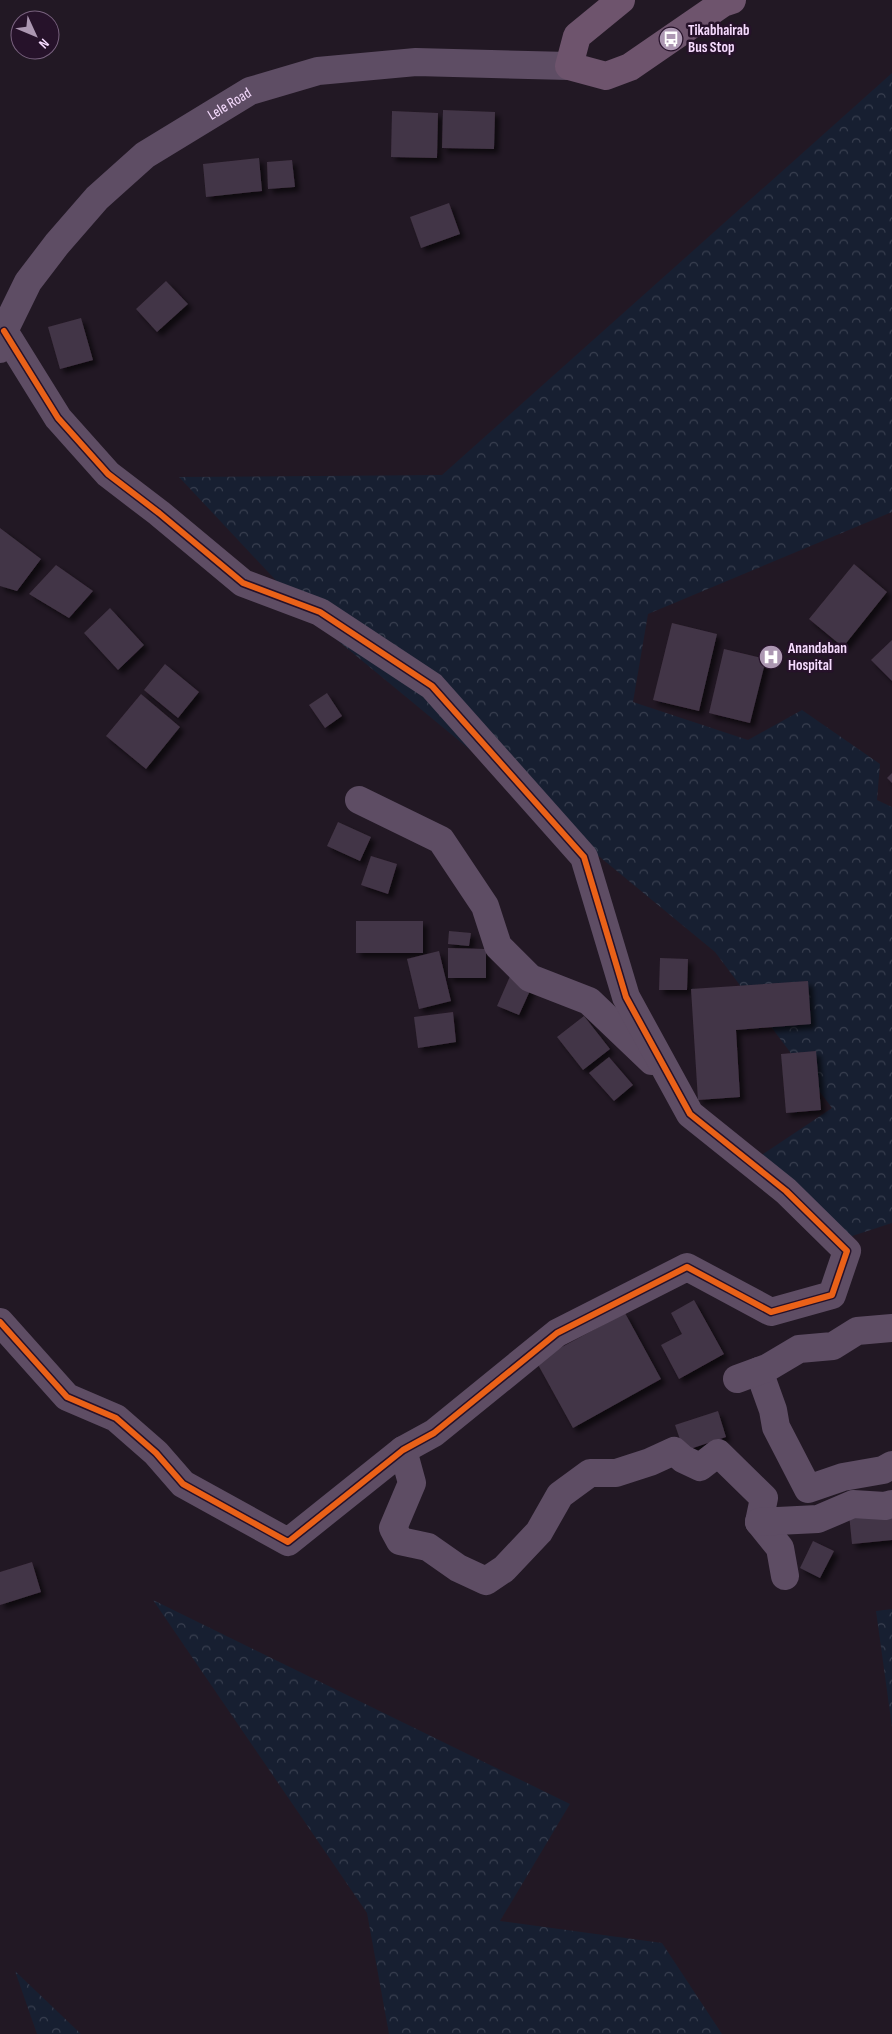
<svg xmlns="http://www.w3.org/2000/svg" width="892" height="2034" viewBox="0 0 892 2034" font-family="'Sofia Sans Condensed',sans-serif">
	<style>
		.forest { fill: url(#forest-crowns) }
		.building { fill: #433546; filter: url(#shadow) }
		.lines { fill: none; stroke-linecap: round; stroke-linejoin: round }
		.minor { stroke: #5e4d64; stroke-width: 28 }
		.tertiary { stroke: #5e4d64; stroke-width: 28 }
		.primary { stroke: #6e546d; stroke-width: 28 }
		.cycleway-casing { stroke: #26122a; stroke-width: 9 }
		.cycleway { stroke: #ea6118; stroke-width: 6 }
		.labels { text-anchor: middle; stroke-width: 5; stroke-linejoin: round; paint-order: stroke }
		.poi-label { font-size: 15px; font-weight: bold; fill: #f6dbfe; stroke: #26122a; text-anchor: start }
		.street-label { font-size: 15px; fill: #f6dbfe; stroke: #26122a }
	</style>
	<defs>
		<pattern id="forest-crowns" width="20" height="18" patternUnits="userSpaceOnUse" patternTransform="scale(1.25)"><rect width="20" height="18" fill="#171f31"/><path d="M2 6a3 3 0 1 1 6 0M12 15a3 3 0 1 1 6 0" fill="none" stroke="#393f50"/></pattern>
		<filter id="shadow"><feDropShadow dx="4.5" dy="4.5" stdDeviation="2.5" flood-color="#0009"/></filter>
	</defs>
	<rect width="100%" height="100%" fill="#221824"/>
	<g class="forest">
		<polygon points="892,73 892,512 648,614 633,702 748,740 802,710 880,764 877,800 892,807 892,1223 849,1237 754,1160 832,1108 715,952 314,621 179,477 442,475"/>
		<polygon points="153,1600 570,1804 500,1921 662,1943 722,2034 389,2034 367,1913"/>
		<polygon points="892,1609 892,1727 876,1611"/>
		<polygon points="15,1971 81,2034 37,2034"/>
	</g>
	<g class="building">
		<polygon points="443,110 495,112 494,149 442,148"/>
		<polygon points="392,111 438,113 437,158 391,157"/>
		<polygon points="259,158 262,191 206,197 203,164"/>
		<polygon points="292,160 295,187 268,189 267,162"/>
		<polygon points="449,203 460,234 421,248 410,217"/>
		<polygon points="166,281 188,304 157,332 136,309"/>
		<polygon points="81,318 93,360 60,369 48,327"/>
		<polygon points="0,528 41,559 17,591 0,586"/>
		<polygon points="854,564 887,592 843,647 809,619"/>
		<polygon points="56,565 93,591 69,618 29,594"/>
		<polygon points="110,608 144,645 118,670 84,633"/>
		<polygon points="672,623 717,634 699,711 653,700"/>
		<polygon points="892,640 892,681 871,660"/>
		<polygon points="724,649 766,659 750,723 709,713"/>
		<polygon points="165,664 199,692 178,718 144,690"/>
		<polygon points="327,693 342,716 325,728 309,705"/>
		<polygon points="141,694 180,727 146,769 106,736"/>
		<polygon points="892,773 892,783 887,778"/>
		<polygon points="338,822 371,837 360,861 327,846"/>
		<polygon points="371,856 397,864 388,894 361,885"/>
		<rect x="356" y="921" width="67" height="32"/>
		<polygon points="449,931 471,933 469,946 448,944"/>
		<polygon points="448,948 486,949 486,978 448,978"/>
		<polygon points="439,951 451,1001 419,1009 407,959"/>
		<polygon points="660,958 688,959 687,990 659,990"/>
		<polygon points="511,974 533,984 519,1015 497,1006"/>
		<polygon points="808,981 811,1024 736,1030 740,1097 698,1100 691,989"/>
		<polygon points="453,1012 456,1042 418,1048 414,1017"/>
		<polygon points="584,1016 610,1049 583,1070 557,1037"/>
		<polygon points="816,1051 821,1110 786,1113 781,1054"/>
		<polygon points="609,1057 633,1085 614,1101 589,1073"/>
		<polygon points="694,1300 724,1354 679,1379 661,1345 682,1334 671,1313"/>
		<polygon points="625,1313 661,1379 573,1428 536,1361"/>
		<polygon points="718,1411 726,1437 684,1451 675,1425"/>
		<polygon points="892,1510 892,1540 852,1544 849,1514"/>
		<polygon points="813,1541 834,1551 820,1578 800,1568"/>
		<polygon points="32,1562 41,1592 0,1605 0,1572"/>
	</g>
	<g class="lines">
		<g class="minor">
			<polyline points="359,800 441,840 485,906 498,946 530,978 589,1001 652,1061"/>
			<polyline points="0,1322 67,1397 116,1418 156,1453 183,1484 288,1542 403,1450 434,1433 557,1333 687,1267 771,1312 832,1295 847,1251 786,1191 690,1114 626,997 584,857 432,686 320,612 243,583 159,513 108,474 58,418 4,331"/>
			<polyline points="759,1371 773,1410 776,1427 808,1489 843,1477 883,1470 892,1465"/>
			<polyline points="737,1379 767,1368 799,1349 833,1346 857,1331 892,1328"/>
			<polyline points="403,1450 412,1483 393,1528 400,1541 428,1547 458,1568 486,1581 504,1569 539,1532 560,1495 590,1473 616,1473 650,1462 674,1451 683,1459 700,1467 718,1453 764,1498 759,1522 780,1548 785,1576"/>
			<polyline points="759,1522 818,1519 853,1504 885,1506 892,1504"/>
		</g>
		<path class="tertiary" id="s1" d="M0,349L4,331L28,282L57,244L97,198L145,155L250,91L318,71L416,62L569,66"/>
		<polyline class="primary" points="621,0 577,36 569,66 606,76 630,67 723,3 732,0"/>
		<g class="cycleway-casing">
			<polyline id="cycleway" points="0,1322 67,1397 116,1418 156,1453 183,1484 288,1542 403,1450 434,1433 557,1333 687,1267 771,1312 832,1295 847,1251 786,1191 690,1114 626,997 584,857 432,686 320,612 243,583 159,513 108,474 58,418 4,331"/>
		</g>
		<use href="#cycleway" class="cycleway"/>
	</g>
	<defs>
		<g id="bus-disc" transform="scale(1.25)"><circle r="9.5" fill="#ac97b2" stroke="#26122a"/><path d="M-5-6H5V4H4V6H2V4H-2V6H-4V4H-5ZM-3.5-4V0h7V-4ZM-3.5 1.2v1.5H-2V1.2ZM2 1.2v1.5H3.5V1.2Z" fill="#fff"/></g>
		<g id="hospital-disc" transform="scale(1.25)"><circle r="9.5" fill="#ac97b2" stroke="#26122a"/><path d="M-5-5h3v3.5h4V-5h3V5h-3V1.5h-4V5h-3Z" fill="#fff"/></g>
	</defs>
	<g fill-rule="evenodd">
		<use href="#bus-disc" x="671" y="39"/>
		<use href="#hospital-disc" x="771" y="657"/>
	</g>
	<g class="labels">
		<g class="poi-label">
			<text x="688" y="35">Tikabhairab<tspan x="688" dy="17">Bus Stop</tspan></text>
			<text x="788" y="653">Anandaban<tspan x="788" dy="17">Hospital</tspan></text>
		</g>
		<g class="street-label">
			<text dy="5" stroke="none"><textPath href="#s1" startOffset="345">Lele Road</textPath></text>
		</g>
	</g>
	<g transform="translate(35 35) rotate(134)"><circle r="24" fill="#26122a" stroke="#79627f"/>
	<path d="M0-4L9 19L0 12L-9 19Z" fill="#ac97b2"/>
	<text y="-8" font-size="14" font-weight="bold" text-anchor="middle" fill="#f6dbfe">N</text>
	</g>
</svg>
